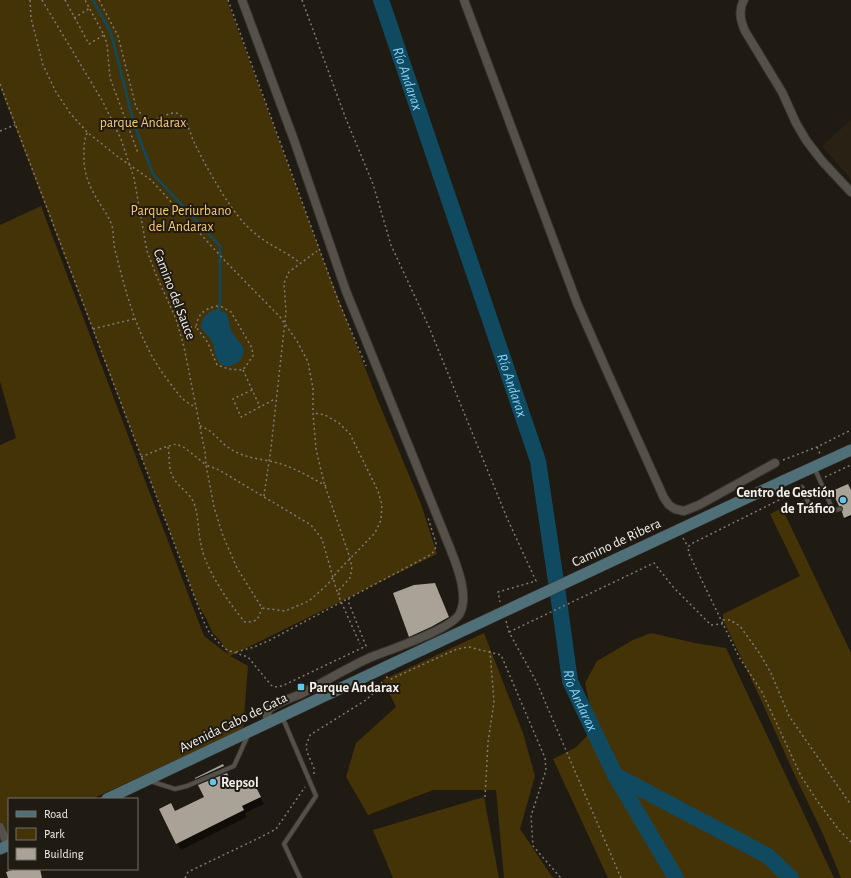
<svg xmlns="http://www.w3.org/2000/svg" width="851" height="878" viewBox="0 0 851 878" font-family="'Alegreya Sans',sans-serif">
	<style>
		.built { fill: #292113 }
		.green { fill: #453308 }
		.water { fill: #104a61 }
		.shadow { fill: #0007 }
		.lines { fill: none; stroke-linecap: round; stroke-linejoin: round }
		.stream { stroke: #104a61; stroke-width: 2.5 }
		.river { stroke: #104a61; stroke-width: 16 }
		.building { fill: #a8a297 }
		.lane-casing { stroke: #373431; stroke-width: 5.5 }
		.street-casing { stroke: #373431; stroke-width: 10 }
		.secondary-casing { stroke: #373431; stroke-width: 12 }
		.path { stroke: #7f7b74; stroke-width: 1.5; stroke-dasharray: 2 3; stroke-linecap: butt }
		.lane { stroke: #565148; stroke-width: 4 }
		.street { stroke: #565148; stroke-width: 8 }
		.secondary { stroke: #507079; stroke-width: 11 }
		.secondary-bridge-casing { stroke: #373431; stroke-width: 12; stroke-linecap: butt }
		.secondary-bridge { stroke: #507079; stroke-width: 11 }
		.poi-dot { fill: #66c4ef; stroke: #1f1a12; stroke-width: 1.5 }
		.labels { text-anchor: middle; stroke-width: 4; stroke-linejoin: round; paint-order: stroke }
		.park-label { font-size: 14px; fill: #f8cc76; stroke: #1f1a12 }
		.street-label { font-size: 14px; fill: #f4f1ec; stroke: #1f1a12 }
		.poi-label { font-size: 14px; font-weight: bold; fill: #f4f1ec; stroke: #1f1a12; text-anchor: start }
		.water-label { font-size: 15px; font-style: italic; fill: #86d4f9; stroke: #1f1a12 }
	</style>
	<rect width="100%" height="100%" fill="#1f1a12"/>
	<polygon class="built" points="851,120 851,179 822,146"/>
	<g class="green">
		<polygon points="0,0 227,0 323,259 376,396 421,504 437,554 230,656 248,666 243,729 92,799 9,799 9,838 0,842 0,445 16,438 0,381 0,225 41,206 204,636 229,655 221,642 212,632 207,620 197,603 0,87"/>
		<polygon points="782,508 851,653 851,878 841,878 823,834 796,778 756,689 723,620 723,614 800,576 770,514"/>
		<polygon points="484,633 523,733 535,776 520,829 553,878 504,878 496,790 433,790 368,815 346,777 356,743 396,707 383,680"/>
		<polygon points="651,633 695,643 726,648 834,878 608,878 553,759 575,748 595,728 585,683 597,661 633,640"/>
		<polygon points="484,797 499,878 393,878 373,830"/>
	</g>
	<path class="water" d="M213,310C234,309 225,322 233,333C236,339 241,343 244,349C243,355 242,361 235,364C214,373 217,350 211,340C209,336 204,332 201,328C201,319 205,315 213,310Z"/>
	<g class="shadow">
		<polygon points="851,491 851,517 846,519 843,512 843,507 840,507 833,492"/>
		<polygon points="434,584 439,592 452,625 414,644 410,636"/>
		<polygon points="223,766 224,768 197,780 196,778"/>
		<polygon points="231,782 243,789 257,791 264,804 245,813 247,817 181,850 161,809 175,812 205,798"/>
	</g>
	<g class="lines">
		<polyline class="stream" points="93,0 111,33 134,124 153,174 220,246 220,303 218,310"/>
		<g class="river">
			<path id="s1" d="M381,0L538,461L560,608L570,681L615,775L676,878"/>
			<polyline points="615,775 768,856 791,878"/>
		</g>
	</g>
	<g class="building">
		<polygon points="848,484 851,490 851,515 844,518 842,512 843,508 841,506 839,506 832,491"/>
		<polygon points="435,583 449,617 431,627 409,637 393,593 414,585"/>
		<polygon points="223,764 224,766 195,779 195,778"/>
		<polygon points="227,773 231,781 238,778 243,788 254,783 261,797 242,806 244,810 176,844 159,809 171,803 175,811 204,797 198,785"/>
		<polygon points="15,869 40,869 42,878 8,878 6,872"/>
	</g>
	<g class="lines">
		<g class="lane-casing">
			<g id="lane">
				<polyline points="814,467 832,508 835,510 840,509"/>
				<polyline points="802,487 808,502"/>
				<polyline points="280,720 284,721 316,796 284,844 300,878"/>
				<polyline points="150,781 175,789 187,786 234,766 248,735"/>
			</g>
		</g>
		<g class="street-casing">
			<g id="street">
				<path d="M242,0L294,140L346,291L450,548C457,566 469,595 460,613C453,629 389,650 371,657C347,668 324,682 301,694C291,698 279,702 270,708C266,712 267,717 268,722"/>
				<polyline points="464,0 577,303 610,378 664,498 669,505 675,509 684,511 699,505 775,463"/>
				<path d="M744,0C738,10 740,20 745,31L782,92L796,123L806,140L822,161L851,192"/>
				<polyline points="0,827 8,846"/>
			</g>
		</g>
		<g class="secondary-casing">
			<g id="secondary">
				<polyline points="783,481 851,450"/>
				<polyline points="107,799 394,663"/>
				<polyline points="0,849 9,845"/>
			</g>
		</g>
		<g class="path">
			<polyline points="30,0 31,18 43,65 56,92 70,113 87,132 117,156 151,180 227,263 280,317 297,341 308,362 313,388 313,413 316,449 324,483 349,555 352,567 350,578 339,590 339,597 360,644"/>
			<polyline points="42,0 103,102 121,139 134,178 147,251 157,277 176,319 184,347 205,452 206,465 219,470 311,525 322,539 338,595"/>
			<polyline points="65,0 89,44 104,35 85,0"/>
			<path d="M99,0L118,36L136,107C152,135 169,105 180,115C188,121 190,134 194,142C201,157 210,173 219,188C229,204 241,223 257,235C270,246 287,252 300,263"/>
			<polyline points="228,0 338,300 366,366"/>
			<polyline points="302,0 346,119 373,184 391,245 429,327 507,518 536,581 498,592 500,602"/>
			<polyline points="74,18 90,8"/>
			<polyline points="104,35 107,44 110,78 138,153"/>
			<polyline points="0,84 204,622 209,632 217,641 227,650 248,657 271,685 274,687 282,686 366,646 348,601 349,598"/>
			<polyline points="0,131 15,125"/>
			<path d="M87,133C84,140 84,147 84,154C83,175 91,190 102,207C106,213 110,219 112,226C114,234 113,242 115,250C127,297 139,344 170,383C179,395 182,401 196,407"/>
			<path d="M216,306L222,307L231,312L252,348L253,356L243,370L229,369L217,365L208,343L196,327C198,314 203,310 216,306Z"/>
			<polyline points="185,327 196,327"/>
			<polyline points="93,329 134,319"/>
			<polyline points="243,370 260,407"/>
			<polyline points="252,390 233,399 241,417 273,400 276,400"/>
			<path d="M200,426C214,430 221,445 234,451C248,459 264,459 278,463C295,468 310,477 326,486"/>
			<path d="M168,447C170,456 168,469 173,477C178,487 189,492 194,503C199,518 198,534 202,549C207,571 230,605 245,622C258,622 258,619 262,608"/>
			<polyline points="817,447 820,454"/>
			<polyline points="141,457 165,447 176,444 185,448 206,465 214,507 223,536 237,568 262,608 285,611 309,601 328,584 337,572 375,533 381,520 382,505 378,491 350,434 339,423 325,415 314,413"/>
			<polyline points="783,460 817,447 851,430"/>
			<polyline points="825,477 851,465"/>
			<polyline points="797,491 691,544 688,547 689,554 739,657 762,692 801,776 818,802 839,830 851,842"/>
			<polyline points="264,496 271,448 283,339 286,312 284,283 289,272 317,251"/>
			<polyline points="683,538 688,547"/>
			<polyline points="506,621 509,632 537,683 621,878"/>
			<polyline points="509,632 654,563 674,588 711,625 722,624 723,620 730,620 740,626 760,654 771,673 789,716 851,805"/>
			<path d="M236,652L254,647L270,640L430,555C434,552 436,549 436,543L428,518"/>
			<polyline points="386,677 391,679 457,649 469,647 501,655 545,758 546,770 531,816 533,846 561,878"/>
			<polyline points="314,774 314,768 307,752 306,746 310,735 366,700 379,688 383,680"/>
			<polyline points="485,797 488,742 494,702 490,651"/>
			<polyline points="185,878 188,872 190,871 261,837 276,829 305,787"/>
		</g>
		<use href="#lane" class="lane"/>
		<use href="#street" class="street"/>
		<use href="#secondary" class="secondary"/>
		<g class="secondary-bridge-casing">
			<polyline id="secondary-bridge" points="394,663 783,481"/>
		</g>
		<use href="#secondary-bridge" class="secondary-bridge"/>
	</g>
	<g class="poi-dot">
		<circle cx="843" cy="500" r="4"/>
		<rect x="297" y="683" width="8" height="8" rx="2"/>
		<circle cx="213" cy="782" r="4"/>
	</g>
	<g class="labels">
		<g class="park-label">
			<text x="143" y="127">parque Andarax</text>
			<text x="181" y="215">Parque Periurbano<tspan x="181" dy="16">del Andarax</tspan></text>
		</g>
		<g class="street-label">
			<text transform="translate(175 294) rotate(69)" y="5">Camino del Sauce</text>
			<text transform="translate(616 542) rotate(-25)" y="5">Camino de Ribera</text>
			<text transform="translate(233 722) rotate(-26)" y="5">Avenida Cabo de Gata</text>
		</g>
		<g class="poi-label">
			<text x="835" y="497" text-anchor="end">Centro de Gestión<tspan x="835" dy="16">de Tráfico</tspan></text>
			<text x="309" y="692">Parque Andarax</text>
			<text x="221" y="787">Repsol</text>
		</g>
		<g class="water-label">
			<text dy="5" stroke="none"><textPath href="#s1" startOffset="83">Río Andarax</textPath></text>
			<text dy="5" stroke="none"><textPath href="#s1" startOffset="407">Río Andarax</textPath></text>
			<text dy="5" stroke="none"><textPath href="#s1" startOffset="731">Río Andarax</textPath></text>
		</g>
	</g>
	<rect x="8" y="798" width="130" height="72" fill="#1f1a12" stroke="#747069"/>
	<rect x="16" y="811" width="20" height="6" fill="#507079" stroke="#747069"/>
	<text x="44" y="818" font-size="12" fill="#f4f1ec">Road</text>
	<rect x="16" y="828" width="20" height="12" fill="#453308" stroke="#747069"/>
	<text x="44" y="838" font-size="12" fill="#f4f1ec">Park</text>
	<rect x="16" y="848" width="20" height="12" fill="#a8a297" stroke="#747069"/>
	<text x="44" y="858" font-size="12" fill="#f4f1ec">Building</text>
</svg>
